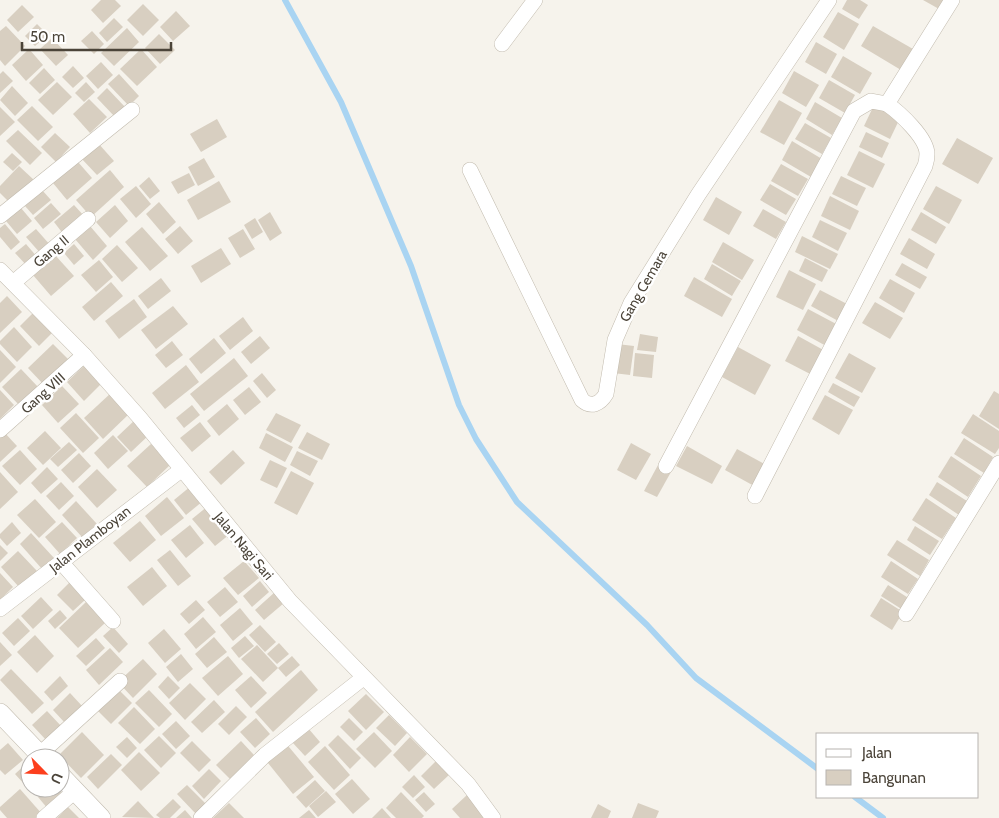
<svg xmlns="http://www.w3.org/2000/svg" width="999" height="818" viewBox="0 0 999 818" font-family="Cabin,sans-serif">
	<style>
		.lines { fill: none; stroke-linecap: round; stroke-linejoin: round }
		.stream { stroke: #a9d4f2; stroke-width: 6 }
		.building { fill: #d8cfc1 }
		.minor-casing { stroke: #c2bbae; stroke-width: 16 }
		.tertiary-casing { stroke: #c2bbae; stroke-width: 20 }
		.minor { stroke: #fff; stroke-width: 15 }
		.tertiary { stroke: #fff; stroke-width: 19 }
		.labels { text-anchor: middle; stroke-width: 5; stroke-linejoin: round; paint-order: stroke }
		.street-label { font-size: 14px; fill: #4b4439; stroke: #fff }
	</style>
	<rect width="100%" height="100%" fill="#f6f3ec"/>
	<g class="lines">
		<g class="stream">
			<polyline points="285,0 341,102 411,266 459,405 476,439 517,502 647,625 696,678 818,769"/>
			<polyline points="855,797 883,818"/>
		</g>
	</g>
	<g class="building">
		<polygon points="101,0 115,0 121,6 103,23 91,10"/>
		<polygon points="847,0 860,0 868,5 859,19 842,9"/>
		<polygon points="923,0 944,0 939,9"/>
		<polygon points="143,4 159,20 143,36 127,20"/>
		<polygon points="22,5 34,17 18,32 7,20"/>
		<polygon points="176,11 190,26 173,41 160,27"/>
		<polygon points="838,12 859,24 844,50 823,37"/>
		<polygon points="114,18 123,27 107,42 99,33"/>
		<polygon points="37,24 48,35 35,46 25,36"/>
		<polygon points="6,26 25,46 5,66 0,60 0,31"/>
		<polygon points="873,26 913,49 901,70 861,46"/>
		<polygon points="127,28 139,42 114,66 101,53"/>
		<polygon points="92,31 104,44 94,54 81,41"/>
		<polygon points="159,34 175,50 160,64 145,48"/>
		<polygon points="52,38 68,55 56,66 40,49"/>
		<polygon points="816,42 837,54 826,74 805,62"/>
		<polygon points="29,49 43,65 26,81 12,65"/>
		<polygon points="141,49 157,67 137,86 120,69"/>
		<polygon points="843,56 872,73 860,94 831,77"/>
		<polygon points="101,62 113,75 98,89 86,76"/>
		<polygon points="73,66 84,78 73,88 62,77"/>
		<polygon points="44,68 55,80 40,94 29,83"/>
		<polygon points="3,71 13,81 0,93 0,74"/>
		<polygon points="794,71 819,85 806,107 782,93"/>
		<polygon points="119,74 139,96 129,106 108,84"/>
		<polygon points="829,80 855,95 845,113 819,98"/>
		<polygon points="57,82 72,97 53,115 38,100"/>
		<polygon points="86,82 95,92 84,102 75,93"/>
		<polygon points="12,86 28,103 15,116 0,100"/>
		<polygon points="107,88 125,107 115,117 97,98"/>
		<polygon points="89,99 107,117 90,133 73,114"/>
		<polygon points="779,100 802,113 784,145 760,132"/>
		<polygon points="815,102 842,118 832,135 806,119"/>
		<polygon points="875,103 901,116 890,139 864,126"/>
		<polygon points="32,106 53,127 38,141 17,120"/>
		<polygon points="0,107 15,122 0,136"/>
		<polygon points="217,119 227,137 201,152 190,134"/>
		<polygon points="805,123 831,138 822,154 795,139"/>
		<polygon points="18,130 42,153 30,165 6,141"/>
		<polygon points="866,132 889,143 882,158 859,147"/>
		<polygon points="55,133 70,147 56,162 41,147"/>
		<polygon points="957,138 993,158 978,184 942,164"/>
		<polygon points="792,141 822,159 811,177 782,160"/>
		<polygon points="98,143 114,161 97,175 81,158"/>
		<polygon points="859,151 885,164 873,188 847,175"/>
		<polygon points="12,153 22,162 13,171 3,162"/>
		<polygon points="204,158 215,177 198,186 188,167"/>
		<polygon points="78,162 92,178 67,200 53,183"/>
		<polygon points="781,164 808,179 798,196 771,181"/>
		<polygon points="19,166 35,181 12,205 0,193 0,186"/>
		<polygon points="110,170 124,187 91,217 76,200"/>
		<polygon points="189,173 195,185 178,194 171,182"/>
		<polygon points="841,176 866,188 857,206 832,194"/>
		<polygon points="149,177 160,191 150,199 139,186"/>
		<polygon points="219,181 231,202 198,220 187,200"/>
		<polygon points="770,184 796,199 786,215 760,200"/>
		<polygon points="136,186 151,204 136,218 120,199"/>
		<polygon points="936,186 962,200 949,224 923,209"/>
		<polygon points="42,190 51,200 33,215 25,206"/>
		<polygon points="830,196 859,211 850,230 821,216"/>
		<polygon points="716,197 742,212 729,235 703,220"/>
		<polygon points="159,202 176,222 163,234 146,214"/>
		<polygon points="51,203 61,214 43,229 34,218"/>
		<polygon points="74,205 85,217 64,235 54,222"/>
		<polygon points="115,205 128,221 110,238 96,222"/>
		<polygon points="21,208 32,221 17,234 6,221"/>
		<polygon points="763,209 786,222 776,239 753,226"/>
		<polygon points="270,212 282,233 270,241 258,220"/>
		<polygon points="921,212 946,227 936,244 911,230"/>
		<polygon points="255,218 263,232 252,239 244,225"/>
		<polygon points="820,220 847,233 838,251 812,237"/>
		<polygon points="5,224 20,242 11,250 0,237 0,228"/>
		<polygon points="90,226 107,246 93,260 75,239"/>
		<polygon points="180,226 193,241 178,254 165,239"/>
		<polygon points="142,227 168,256 150,271 125,242"/>
		<polygon points="36,229 51,246 41,254 26,237"/>
		<polygon points="243,229 255,249 240,258 228,238"/>
		<polygon points="802,236 838,254 830,269 795,252"/>
		<polygon points="909,238 935,254 927,269 900,254"/>
		<polygon points="723,242 754,260 742,280 712,262"/>
		<polygon points="26,244 38,258 28,267 15,253"/>
		<polygon points="74,244 84,256 74,265 64,253"/>
		<polygon points="117,245 138,268 122,282 102,259"/>
		<polygon points="221,248 231,264 201,283 191,266"/>
		<polygon points="55,255 74,276 51,296 33,275"/>
		<polygon points="805,258 828,270 822,282 799,271"/>
		<polygon points="99,260 113,277 96,292 81,275"/>
		<polygon points="902,263 927,277 920,289 895,275"/>
		<polygon points="712,264 741,281 732,296 704,279"/>
		<polygon points="789,270 816,284 803,310 776,297"/>
		<polygon points="694,277 732,299 722,317 684,296"/>
		<polygon points="161,278 171,291 148,309 138,296"/>
		<polygon points="890,279 915,293 904,313 879,298"/>
		<polygon points="111,282 123,296 94,321 82,307"/>
		<polygon points="820,290 849,305 840,322 811,306"/>
		<polygon points="7,296 22,312 0,333 0,303"/>
		<polygon points="134,299 147,317 119,339 105,321"/>
		<polygon points="875,302 903,318 890,339 862,323"/>
		<polygon points="173,306 188,324 156,349 141,330"/>
		<polygon points="37,309 56,329 39,346 20,326"/>
		<polygon points="808,309 840,326 828,347 797,330"/>
		<polygon points="243,317 253,331 230,350 219,336"/>
		<polygon points="14,327 32,347 17,362 0,344 0,341"/>
		<polygon points="640,334 658,337 656,352 637,350"/>
		<polygon points="260,336 270,348 251,364 241,352"/>
		<polygon points="798,336 827,352 814,376 785,361"/>
		<polygon points="214,338 226,353 201,374 189,359"/>
		<polygon points="172,341 183,355 166,368 155,355"/>
		<polygon points="53,344 69,360 44,385 28,368"/>
		<polygon points="617,344 634,346 630,375 613,373"/>
		<polygon points="738,347 771,365 755,395 722,377"/>
		<polygon points="0,350 16,367 0,383"/>
		<polygon points="635,353 654,355 652,378 633,376"/>
		<polygon points="849,353 876,368 862,393 835,378"/>
		<polygon points="234,358 248,376 204,411 190,394"/>
		<polygon points="87,363 104,381 84,401 67,382"/>
		<polygon points="186,365 199,382 165,409 152,393"/>
		<polygon points="21,369 38,387 19,405 2,387"/>
		<polygon points="262,373 276,390 267,398 253,381"/>
		<polygon points="833,383 860,397 854,407 828,392"/>
		<polygon points="62,386 79,404 58,423 42,405"/>
		<polygon points="249,387 261,402 245,415 233,400"/>
		<polygon points="0,390 14,405 0,419"/>
		<polygon points="994,391 999,394 999,429 979,416"/>
		<polygon points="111,393 130,413 103,439 84,418"/>
		<polygon points="825,395 853,410 839,435 812,419"/>
		<polygon points="227,404 239,419 219,436 207,421"/>
		<polygon points="192,405 200,415 184,428 176,418"/>
		<polygon points="76,413 99,438 83,453 60,428"/>
		<polygon points="276,413 301,425 291,443 266,430"/>
		<polygon points="973,414 999,431 999,448 995,454 961,433"/>
		<polygon points="136,419 150,434 131,452 117,437"/>
		<polygon points="200,422 211,436 192,452 180,438"/>
		<polygon points="3,431 17,446 0,462 0,433"/>
		<polygon points="45,431 61,448 43,465 27,448"/>
		<polygon points="307,432 330,444 322,460 298,448"/>
		<polygon points="266,433 293,447 285,462 259,448"/>
		<polygon points="113,435 128,451 108,469 94,453"/>
		<polygon points="964,438 993,457 984,473 954,454"/>
		<polygon points="69,442 77,450 58,467 50,459"/>
		<polygon points="631,443 651,454 636,480 617,470"/>
		<polygon points="151,444 170,465 147,487 127,466"/>
		<polygon points="687,446 722,466 712,484 676,466"/>
		<polygon points="737,449 768,466 756,487 725,470"/>
		<polygon points="20,450 37,469 20,485 2,466"/>
		<polygon points="233,450 245,463 221,485 209,472"/>
		<polygon points="297,451 318,461 310,476 290,465"/>
		<polygon points="79,453 91,466 73,483 61,470"/>
		<polygon points="951,456 981,476 968,497 938,477"/>
		<polygon points="270,460 287,468 277,488 260,480"/>
		<polygon points="658,465 671,472 657,497 644,491"/>
		<polygon points="47,467 58,479 41,494 31,483"/>
		<polygon points="97,469 117,490 97,508 78,487"/>
		<polygon points="291,471 314,483 297,515 274,503"/>
		<polygon points="0,472 18,492 0,509"/>
		<polygon points="61,482 74,496 59,510 46,496"/>
		<polygon points="937,482 967,501 959,515 929,495"/>
		<polygon points="191,486 203,501 186,515 174,500"/>
		<polygon points="167,497 184,518 161,536 145,516"/>
		<polygon points="926,498 956,518 942,539 912,520"/>
		<polygon points="35,499 56,522 39,538 17,515"/>
		<polygon points="76,501 97,524 82,537 62,515"/>
		<polygon points="208,506 230,534 215,546 192,519"/>
		<polygon points="140,521 156,540 130,562 113,543"/>
		<polygon points="12,522 21,533 7,546 0,538 0,534"/>
		<polygon points="62,522 77,538 60,554 45,537"/>
		<polygon points="190,525 204,543 186,558 171,540"/>
		<polygon points="915,526 939,541 930,555 907,540"/>
		<polygon points="31,533 54,558 42,569 20,544"/>
		<polygon points="897,540 929,560 920,576 887,555"/>
		<polygon points="0,545 8,553 0,561"/>
		<polygon points="170,550 191,576 178,586 157,560"/>
		<polygon points="18,551 37,571 19,587 1,567"/>
		<polygon points="244,561 259,578 238,595 223,578"/>
		<polygon points="891,561 918,579 908,594 881,577"/>
		<polygon points="152,567 167,586 143,606 127,587"/>
		<polygon points="0,573 13,587 0,600"/>
		<polygon points="260,581 269,592 252,607 243,596"/>
		<polygon points="70,582 86,599 73,611 57,595"/>
		<polygon points="888,585 910,599 903,610 881,596"/>
		<polygon points="225,587 238,602 220,617 207,602"/>
		<polygon points="275,592 284,603 264,620 255,610"/>
		<polygon points="41,597 53,610 33,629 21,616"/>
		<polygon points="881,598 903,612 892,630 870,616"/>
		<polygon points="196,600 205,610 189,624 180,614"/>
		<polygon points="86,602 105,623 78,648 59,628"/>
		<polygon points="240,608 253,624 233,641 220,625"/>
		<polygon points="60,610 67,618 55,629 48,621"/>
		<polygon points="203,617 216,632 196,649 184,634"/>
		<polygon points="18,618 30,631 14,646 2,633"/>
		<polygon points="260,625 276,642 265,652 249,635"/>
		<polygon points="113,627 128,644 119,653 103,636"/>
		<polygon points="164,629 181,649 165,663 148,643"/>
		<polygon points="35,635 54,656 37,673 17,652"/>
		<polygon points="245,636 254,646 239,658 231,648"/>
		<polygon points="214,637 227,652 207,668 195,654"/>
		<polygon points="96,638 105,648 86,666 76,656"/>
		<polygon points="0,642 12,655 0,666"/>
		<polygon points="279,643 289,654 277,664 267,654"/>
		<polygon points="257,645 278,668 263,682 241,659"/>
		<polygon points="110,648 123,662 99,685 86,670"/>
		<polygon points="181,654 193,669 178,682 166,667"/>
		<polygon points="228,656 243,674 218,696 202,678"/>
		<polygon points="292,656 300,665 286,677 278,668"/>
		<polygon points="143,659 157,674 133,698 118,682"/>
		<polygon points="11,669 44,703 32,714 0,680"/>
		<polygon points="301,670 318,690 273,732 255,712"/>
		<polygon points="60,676 68,686 52,701 44,692"/>
		<polygon points="168,676 180,688 169,699 158,687"/>
		<polygon points="251,676 267,693 251,708 235,690"/>
		<polygon points="190,683 206,699 185,720 169,703"/>
		<polygon points="116,687 132,703 111,724 95,708"/>
		<polygon points="149,690 172,714 159,727 135,703"/>
		<polygon points="70,693 83,707 65,723 53,710"/>
		<polygon points="366,694 384,712 366,730 348,711"/>
		<polygon points="214,700 225,712 202,733 191,722"/>
		<polygon points="236,706 247,717 229,735 218,724"/>
		<polygon points="134,707 155,729 140,744 118,723"/>
		<polygon points="47,711 62,727 47,741 32,725"/>
		<polygon points="389,715 407,733 395,746 376,728"/>
		<polygon points="256,718 270,734 255,748 240,732"/>
		<polygon points="349,718 363,732 354,741 340,727"/>
		<polygon points="176,721 190,736 176,749 162,734"/>
		<polygon points="308,728 320,742 305,756 292,742"/>
		<polygon points="82,732 104,755 81,778 59,755"/>
		<polygon points="374,732 392,751 375,768 356,749"/>
		<polygon points="338,735 361,758 350,769 328,745"/>
		<polygon points="159,736 176,753 161,768 144,750"/>
		<polygon points="127,737 137,748 127,758 116,747"/>
		<polygon points="410,737 427,754 409,772 393,755"/>
		<polygon points="192,741 211,760 199,772 180,753"/>
		<polygon points="241,741 254,755 230,779 216,765"/>
		<polygon points="284,741 314,777 293,794 264,758"/>
		<polygon points="8,743 23,760 5,775 0,770 0,750"/>
		<polygon points="325,746 350,775 334,790 308,762"/>
		<polygon points="139,752 160,773 141,791 121,770"/>
		<polygon points="111,754 122,765 98,789 87,777"/>
		<polygon points="437,760 450,774 434,789 421,776"/>
		<polygon points="28,762 30,765 30,788 42,788 34,795 15,774"/>
		<polygon points="209,769 221,781 204,799 192,786"/>
		<polygon points="414,775 425,787 413,798 402,787"/>
		<polygon points="352,779 370,799 353,814 335,794"/>
		<polygon points="315,780 325,791 306,808 296,797"/>
		<polygon points="187,785 206,804 196,814 177,794"/>
		<polygon points="48,788 57,788 64,796 48,809 38,797"/>
		<polygon points="20,789 42,814 37,818 7,818 0,810 0,807"/>
		<polygon points="326,791 336,802 318,817 309,806"/>
		<polygon points="401,792 424,816 422,818 396,818 386,808"/>
		<polygon points="424,792 435,804 426,812 415,800"/>
		<polygon points="467,795 489,818 460,818 452,809"/>
		<polygon points="173,799 181,807 170,818 160,818 156,815"/>
		<polygon points="138,801 154,818 122,817"/>
		<polygon points="229,803 244,818 213,818"/>
		<polygon points="638,803 659,811 656,818 632,818"/>
		<polygon points="598,804 611,811 608,818 591,818"/>
		<polygon points="68,807 79,818 57,818"/>
		<polygon points="382,808 391,818 372,818"/>
		<polygon points="185,810 192,818 176,818"/>
		<polygon points="309,810 316,818 299,818"/>
	</g>
	<g class="lines">
		<g class="minor-casing">
			<g id="minor">
				<polyline points="502,44 535,0"/>
				<path d="M470,170L582,400C591,408 600,404 606,394L615,340L631,303L698,195L829,0"/>
				<polyline points="0,216 132,110"/>
				<polyline points="0,270 84,355 140,418 290,601 468,784 493,818"/>
				<polyline points="13,283 88,219"/>
				<polyline points="0,430 84,355"/>
				<polyline points="666,466 854,111 871,101 887,104"/>
				<path d="M755,496L925,166C926,163 927,158 927,154C927,138 900,113 887,104L952,0"/>
				<polyline points="61,562 113,621"/>
				<polyline points="0,609 181,470"/>
				<polyline points="906,614 999,463"/>
				<polyline points="40,754 120,681"/>
				<polyline points="44,818 75,791"/>
				<polyline points="201,818 265,755 363,678"/>
			</g>
		</g>
		<g class="tertiary-casing">
			<g id="tertiary">
				<polyline points="0,713 43,758"/>
				<polyline points="60,775 101,818"/>
			</g>
		</g>
		<use href="#minor" class="minor"/>
		<use href="#tertiary" class="tertiary"/>
	</g>
	<g class="labels">
		<g class="street-label">
			<text transform="translate(51 251) rotate(-40)" y="5">Gang II</text>
			<text transform="translate(643 286) rotate(-60)" y="5">Gang Cemara</text>
			<text transform="translate(43 393) rotate(-42)" y="5">Gang VIII</text>
			<text transform="translate(90 539) rotate(-38)" y="5">Jalan Plamboyan</text>
			<text transform="translate(244 546) rotate(50)" y="5">Jalan Nagi Sari</text>
		</g>
	</g>
	<rect x="816" y="733" width="162" height="65" fill="#ffffff" stroke="#b7b4b0"/>
	<rect x="826" y="749" width="25" height="8" fill="#ffffff" stroke="#b7b4b0"/>
	<text x="862" y="758" font-size="15" fill="#4b4439">Jalan</text>
	<rect x="826" y="770" width="25" height="15" fill="#d8cfc1" stroke="#b7b4b0"/>
	<text x="862" y="783" font-size="15" fill="#4b4439">Bangunan</text>
	<g transform="translate(45 773) rotate(114)"><circle r="24" fill="#ffffff" stroke="#b7b4b0"/>
	<path d="M0-4L9 19L0 12L-9 19Z" fill="#fc3f1d"/>
	<text y="-8" font-size="14" font-weight="bold" text-anchor="middle" fill="#4b4439">U</text>
	</g>
	<path d="M22 42v8h149v-8" fill="none" stroke="#4b4439" stroke-width="2.5"/>
	<text x="30" y="42" font-size="15" fill="#4b4439" stroke="#ffffff" stroke-width="4" paint-order="stroke">50 m</text>
</svg>
